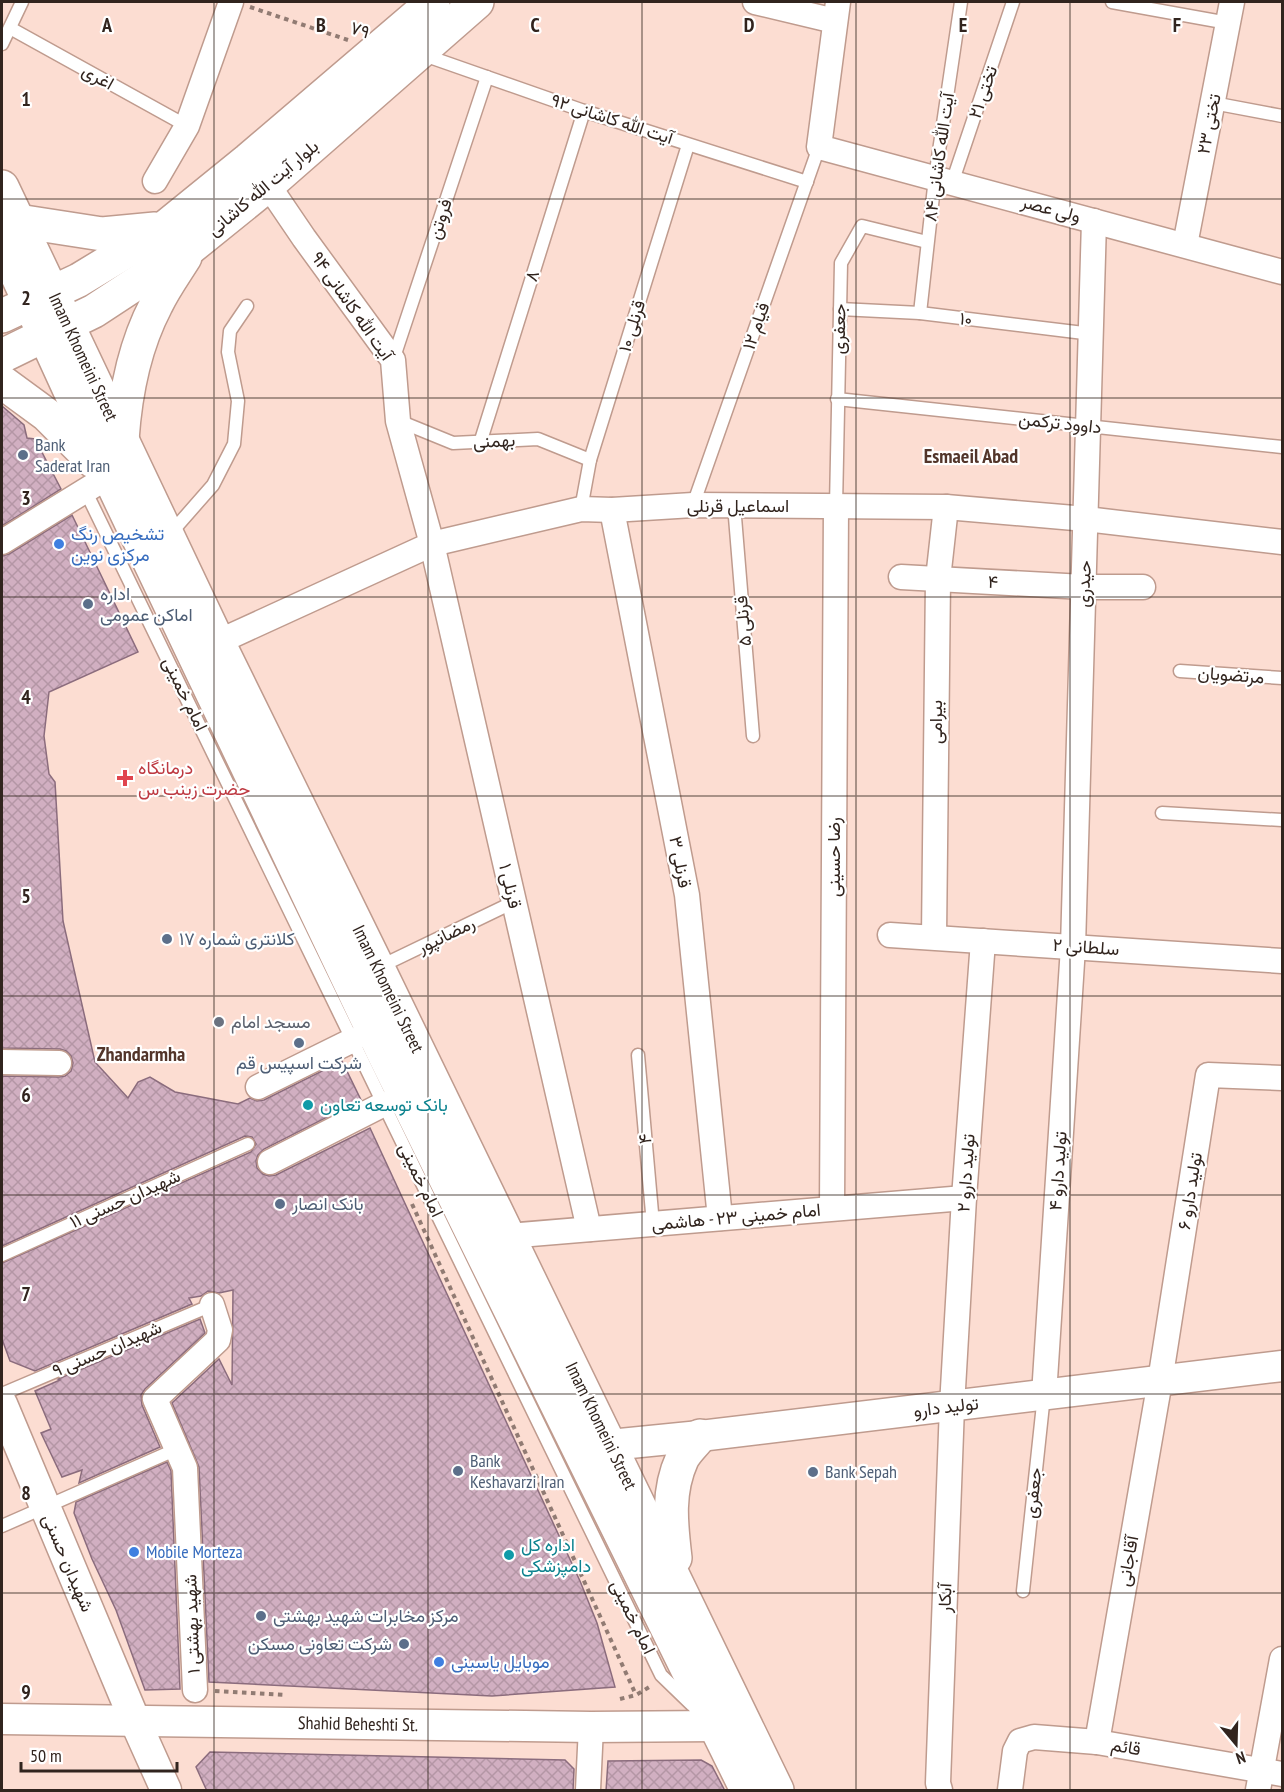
<svg xmlns="http://www.w3.org/2000/svg" width="1284" height="1792" viewBox="0 0 1284 1792" font-family="'PT Sans Narrow',Vazirmatn,sans-serif">
	<style>
		.building { fill: url(#building-cross-hatch); stroke: #8b6c7d; stroke-width: 1.5 }
		.lines { fill: none; stroke-linecap: round; stroke-linejoin: round }
		.service-casing { stroke: #bf9b8e; stroke-width: 15 }
		.minor-casing { stroke: #bf9b8e; stroke-width: 27 }
		.tertiary-casing { stroke: #bf9b8e; stroke-width: 33 }
		.secondary-casing { stroke: #bf9b8e; stroke-width: 36 }
		.path { stroke: #917b73; stroke-width: 4; stroke-dasharray: 4.5 4.5; stroke-linecap: butt }
		.service { stroke: #fff; stroke-width: 12 }
		.minor { stroke: #fff; stroke-width: 24 }
		.tertiary { stroke: #fff; stroke-width: 30 }
		.secondary { stroke: #fff; stroke-width: 33 }
		.grid { fill: none; stroke: #31241e; stroke-width: 1.5; stroke-opacity: 0.55 }
		.service-dot { fill: #5c6f8a; stroke: #fff; stroke-width: 2 }
		.shop-dot { fill: #3f7fe0; stroke: #fff; stroke-width: 2 }
		.health-dot { fill: #e0444e; stroke: #fff; stroke-width: 2 }
		.worship-dot { fill: #6b7280; stroke: #fff; stroke-width: 2 }
		.culture-dot { fill: #0f9aa8; stroke: #fff; stroke-width: 2 }
		.labels { text-anchor: middle; stroke-width: 4.5; stroke-linejoin: round; paint-order: stroke }
		.street-label { font-size: 18px; fill: #31241e; stroke: #fff }
		.service-label { font-size: 18px; fill: #4e5e75; stroke: #fff; text-anchor: start }
		.shop-label { font-size: 18px; fill: #366cbe; stroke: #fff; text-anchor: start }
		.health-label { font-size: 18px; fill: #be3a42; stroke: #fff; text-anchor: start }
		.worship-label { font-size: 18px; fill: #5b616d; stroke: #fff; text-anchor: start }
		.culture-label { font-size: 18px; fill: #0d838f; stroke: #fff; text-anchor: start }
		.neighbourhood-label { font-size: 20px; font-weight: bold; fill: #52352a; stroke: #fff }
		.grid-label { font-size: 20px; text-anchor: middle; font-weight: bold; fill: #31241e; stroke: #fff; stroke-width: 4.5; stroke-linejoin: round; paint-order: stroke }
	</style>
	<defs>
		<pattern id="building-cross-hatch" width="8" height="8" patternUnits="userSpaceOnUse" patternTransform="scale(1.5)"><rect width="8" height="8" fill="#d1afc1"/><path d="M0 0l8 8M0 8l8-8" fill="none" stroke="#b496a5"/></pattern>
	</defs>
	<rect width="100%" height="100%" fill="#fcddd2"/>
	<g class="building">
		<polygon points="2,406 24,425 27,438 35,439 61,489 2,526"/>
		<polygon points="72,515 138,652 49,692 44,736 49,774 55,782 63,921 95,1062 128,1098 138,1082 150,1077 175,1092 238,1104 250,1098 257,1101 264,1100 342,1061 361,1100 264,1149 258,1155 256,1161 257,1168 263,1174 269,1176 276,1175 370,1128 580,1581 597,1623 615,1687 492,1696 209,1682 199,1467 172,1403 219,1359 232,1385 233,1290 219,1293 208,1291 201,1296 189,1298 192,1304 35,1371 10,1361 2,1339 2,1263 251,1152 256,1144 252,1137 245,1136 2,1246 2,1076 59,1077 65,1076 71,1071 73,1063 71,1056 66,1051 60,1049 2,1048 2,556 9,554"/>
		<polygon points="200,1319 205,1333 145,1389 141,1395 142,1405 160,1447 79,1483 82,1470 62,1477 41,1433 51,1429 35,1391 60,1380 58,1379"/>
		<polygon points="167,1462 171,1471 180,1689 145,1690 116,1610 92,1559 74,1513 76,1502"/>
		<polygon points="210,1752 565,1760 574,1769 573,1791 207,1791 196,1767"/>
		<polygon points="701,1760 712,1766 725,1791 606,1791 608,1761"/>
	</g>
	<g class="lines">
		<g class="service-casing">
			<g id="service">
				<polyline points="1112,2 1228,23"/>
				<polyline points="10,28 187,126"/>
				<polyline points="2,44 22,2"/>
				<polyline points="421,54 584,111 807,182"/>
				<polyline points="1213,103 1282,116"/>
				<polyline points="952,183 1013,2"/>
				<polyline points="840,309 920,313 1092,334"/>
				<polyline points="920,313 935,178 961,2"/>
				<polyline points="393,360 487,77"/>
				<polyline points="837,399 1282,447"/>
				<polyline points="399,421 453,443 538,439 590,460"/>
				<polyline points="481,440 584,111"/>
				<polyline points="85,490 661,1675 692,1705"/>
				<polyline points="693,505 819,147"/>
				<polyline points="734,505 753,736"/>
				<polyline points="836,506 841,263 862,226 927,242"/>
				<polyline points="581,509 590,460 688,145"/>
				<polyline points="170,534 213,485 234,444 238,401 228,352 230,331 247,306"/>
				<polyline points="1180,671 1282,678"/>
				<polyline points="1162,813 1282,820"/>
				<polyline points="379,967 514,902"/>
				<polyline points="638,1055 653,1224"/>
				<polyline points="2,1255 248,1144"/>
				<polyline points="2,1394 212,1305"/>
				<polyline points="2,1526 177,1449"/>
				<polyline points="1023,1591 1044,1395"/>
			</g>
		</g>
		<g class="minor-casing">
			<g id="minor">
				<polyline points="755,2 835,21"/>
				<polyline points="838,2 819,147 1282,272"/>
				<polyline points="155,181 187,126 231,2"/>
				<polyline points="268,185 304,238 393,360 398,421 432,544 589,1229"/>
				<polyline points="1185,245 1232,2"/>
				<polyline points="612,510 687,895 720,1218"/>
				<polyline points="2,542 109,476"/>
				<polyline points="901,577 1084,587 1143,587"/>
				<polyline points="218,642 432,544 581,509 612,510 693,505 946,507 1086,519 1282,542"/>
				<polyline points="890,935 1282,961"/>
				<polyline points="934,937 938,579 946,507"/>
				<polyline points="2,1062 59,1063"/>
				<polyline points="258,1087 353,1040"/>
				<polyline points="270,1162 384,1104"/>
				<polyline points="832,1208 836,506"/>
				<polyline points="507,1236 964,1198"/>
				<polyline points="1044,1395 1073,947 1094,221"/>
				<polyline points="195,1690 185,1468 155,1399 218,1340 220,1330 212,1305"/>
				<polyline points="1097,1742 1160,1381 1208,1075 1282,1078"/>
				<polyline points="588,1790 591,1727"/>
				<polyline points="940,1790 938,1783 952,1406 964,1198 983,941"/>
				<polyline points="1010,1790 1015,1751 1020,1741 1034,1737 1097,1742 1282,1774"/>
				<polyline points="1258,1790 1282,1659"/>
			</g>
		</g>
		<g class="tertiary-casing">
			<g id="tertiary">
				<polyline points="2,1404 135,1721 166,1790"/>
				<polyline points="610,1445 700,1436 1282,1366"/>
				<polyline points="2,1719 591,1727 715,1726"/>
			</g>
		</g>
		<g class="secondary-casing">
			<g id="secondary">
				<polyline points="2,187 218,642 378,968 777,1790"/>
				<polyline points="18,221 102,234 155,229"/>
				<polyline points="2,242 109,476 384,1054 747,1790"/>
				<polyline points="2,316 79,280 163,229 248,160 433,2"/>
				<polyline points="2,356 94,311 190,248 268,185 477,2"/>
				<polyline points="2,382 47,415 93,461"/>
				<path d="M122,440C125,395 135,345 156,305C164,288 175,273 185,257"/>
				<path d="M675,1558C671,1524 667,1492 682,1459C686,1451 694,1444 700,1436"/>
			</g>
		</g>
		<g class="path">
			<polyline points="250,7 348,40"/>
			<polyline points="412,1204 636,1695"/>
			<polyline points="215,1691 286,1695"/>
			<polyline points="620,1699 636,1695 651,1686"/>
		</g>
		<use href="#service" class="service"/>
		<use href="#minor" class="minor"/>
		<use href="#tertiary" class="tertiary"/>
		<use href="#secondary" class="secondary"/>
	</g>
	<path class="grid" d="M214,2V1790M428,2V1790M642,2V1790M856,2V1790M1070,2V1790M2,199H1282M2,398H1282M2,597H1282M2,796H1282M2,996H1282M2,1195H1282M2,1394H1282M2,1593H1282"/>
	<g class="service-dot">
		<circle cx="23" cy="455" r="6"/>
		<circle cx="88" cy="604" r="6"/>
		<circle cx="167" cy="939" r="6"/>
		<circle cx="299" cy="1043" r="6"/>
		<circle cx="280" cy="1204" r="6"/>
		<circle cx="458" cy="1471" r="6"/>
		<circle cx="813" cy="1472" r="6"/>
		<circle cx="261" cy="1616" r="6"/>
		<circle cx="404" cy="1644" r="6"/>
	</g>
	<g class="shop-dot">
		<circle cx="59" cy="544" r="6"/>
		<circle cx="134" cy="1552" r="6"/>
		<circle cx="439" cy="1662" r="6"/>
	</g>
	<path class="health-dot" d="M122 769h6v6h6v6h-6v6h-6v-6h-6v-6h6z"/>
	<circle class="worship-dot" cx="219" cy="1022" r="6"/>
	<g class="culture-dot">
		<circle cx="308" cy="1105" r="6"/>
		<circle cx="509" cy="1555" r="6"/>
	</g>
	<g class="labels">
		<g class="street-label">
			<text transform="translate(360 30) rotate(18)" y="6">۷۹</text>
			<text transform="translate(98 77) rotate(29)" y="6">اغری</text>
			<text transform="translate(983 92) rotate(-71)" y="6">تختی ۲۱</text>
			<text transform="translate(612 119) rotate(18)" y="6">آیت الله کاشانی ۹۲</text>
			<text transform="translate(1209 124) rotate(-79)" y="6">تختی ۲۳</text>
			<text transform="translate(939 157) rotate(-82)" y="6">آیت الله کاشانی ۸۴</text>
			<text transform="translate(263 188) rotate(-40)" y="6">بلوار آیت الله کاشانی</text>
			<text transform="translate(1051 209) rotate(15)" y="6">ولی عصر</text>
			<text transform="translate(440 219) rotate(-72)" y="6">فروتن</text>
			<text transform="translate(532 276) rotate(-73)" y="6">۸</text>
			<text transform="translate(352 306) rotate(55)" y="6">آیت الله کاشانی ۹۴</text>
			<text transform="translate(966 319) rotate(7)" y="6">۱۰</text>
			<text transform="translate(632 326) rotate(-73)" y="6">قرنلی ۱۰</text>
			<text transform="translate(756 326) rotate(-71)" y="6">۱۲ قیام</text>
			<text transform="translate(839 329) rotate(-89)" y="6">جعفری</text>
			<text transform="translate(83 357) rotate(65)" y="6">Imam Khomeini Street</text>
			<text transform="translate(1060 423) rotate(6)" y="6">داوود ترکمن</text>
			<text transform="translate(494 441) rotate(-3)" y="6">بهمنی</text>
			<text x="738" y="512">اسماعیل قرنلی</text>
			<text transform="translate(993 582) rotate(3)" y="6">۴</text>
			<text transform="translate(1084 584) rotate(-88)" y="6">حیدری</text>
			<text transform="translate(743 621) rotate(-95)" y="6">قرنلی ۵</text>
			<text transform="translate(1231 675) rotate(4)" y="6">مرتضویان</text>
			<text transform="translate(185 694) rotate(64)" y="6">امام خمینی</text>
			<text transform="translate(936 722) rotate(-90)" y="6">بیرامی</text>
			<text transform="translate(834 857) rotate(-90)" y="6">رضا حسینی</text>
			<text transform="translate(680 862) rotate(79)" y="6">قرنلی ۳</text>
			<text transform="translate(510 886) rotate(77)" y="6">قرنلی ۱</text>
			<text transform="translate(446 935) rotate(-26)" y="6">رمضانپور</text>
			<text transform="translate(1086 947) rotate(4)" y="6">۲ سلطانی</text>
			<text transform="translate(388 989) rotate(64)" y="6">Imam Khomeini Street</text>
			<text transform="translate(645 1139) rotate(-95)" y="6">۴</text>
			<text transform="translate(1058 1171) rotate(-86)" y="6">تولید دارو ۴</text>
			<text transform="translate(966 1173) rotate(-86)" y="6">تولید دارو ۲</text>
			<text transform="translate(421 1180) rotate(64)" y="6">امام خمینی</text>
			<text transform="translate(1190 1191) rotate(-81)" y="6">تولید دارو ۶</text>
			<text transform="translate(125 1199) rotate(-24)" y="6">شهیدان حسنی ۱۱</text>
			<text transform="translate(736 1217) rotate(-5)" y="6">امام خمینی ۲۳ - هاشمی</text>
			<text transform="translate(107 1349) rotate(-23)" y="6">شهیدان حسنی ۹</text>
			<text transform="translate(946 1407) rotate(-7)" y="6">تولید دارو</text>
			<text transform="translate(601 1426) rotate(64)" y="6">Imam Khomeini Street</text>
			<text transform="translate(1033 1493) rotate(-84)" y="6">جعفری</text>
			<text transform="translate(1128 1561) rotate(-80)" y="6">آقاجانی</text>
			<text transform="translate(68 1563) rotate(67)" y="6">شهیدان حسنی</text>
			<text transform="translate(945 1598) rotate(-88)" y="6">آبکار</text>
			<text transform="translate(633 1617) rotate(64)" y="6">امام خمینی</text>
			<text transform="translate(192 1624) rotate(-92)" y="6">شهید بهشتی ۱</text>
			<text transform="translate(358 1724) rotate(1)" y="6">Shahid Beheshti St.</text>
			<text transform="translate(1126 1747) rotate(10)" y="6">قائم</text>
		</g>
		<g class="service-label">
			<text x="35" y="451">Bank<tspan x="35" dy="21">Saderat Iran</tspan></text>
			<text x="100" y="600">اداره<tspan x="100" dy="21">اماکن عمومی</tspan></text>
			<text x="179" y="945">کلانتری شماره ۱۷</text>
			<text x="299" y="1069" text-anchor="middle">شرکت اسپیس قم</text>
			<text x="292" y="1210">بانک انصار</text>
			<text x="470" y="1467">Bank<tspan x="470" dy="21">Keshavarzi Iran</tspan></text>
			<text x="825" y="1478">Bank Sepah</text>
			<text x="273" y="1622">مرکز مخابرات شهید بهشتی</text>
			<text x="392" y="1650" text-anchor="end">شرکت تعاونی مسکن</text>
		</g>
		<g class="shop-label">
			<text x="71" y="540">تشخیص رنگ<tspan x="71" dy="21">مرکزی نوین</tspan></text>
			<text x="146" y="1558">Mobile Morteza</text>
			<text x="451" y="1668">موبایل یاسینی</text>
		</g>
		<g class="health-label">
			<text x="138" y="774">درمانگاه<tspan x="138" dy="21">حضرت زینب س</tspan></text>
		</g>
		<g class="worship-label">
			<text x="231" y="1028">مسجد امام</text>
		</g>
		<g class="culture-label">
			<text x="320" y="1111">بانک توسعه تعاون</text>
			<text x="521" y="1551">اداره کل<tspan x="521" dy="21">دامپزشکی</tspan></text>
		</g>
		<g class="neighbourhood-label">
			<text x="971" y="463">Esmaeil Abad</text>
			<text x="141" y="1061">Zhandarmha</text>
		</g>
	</g>
	<g class="grid-label">
		<text x="107" y="32">A</text>
		<text x="321" y="32">B</text>
		<text x="535" y="32">C</text>
		<text x="749" y="32">D</text>
		<text x="963" y="32">E</text>
		<text x="1177" y="32">F</text>
		<text x="26" y="106">1</text>
		<text x="26" y="305">2</text>
		<text x="26" y="505">3</text>
		<text x="26" y="704">4</text>
		<text x="26" y="903">5</text>
		<text x="26" y="1102">6</text>
		<text x="26" y="1301">7</text>
		<text x="26" y="1500">8</text>
		<text x="26" y="1699">9</text>
	</g>
	<rect width="1284" height="1792" fill="none" stroke="#31241e" stroke-width="6"/>
	<g transform="translate(1236 1744) rotate(161)" stroke="#ffffff" stroke-width="4.5" paint-order="stroke">
	<path d="M0-4.5L10 22L0 15L-10 22Z" fill="#31241e"/>
	<text y="-9" font-size="16" font-weight="bold" text-anchor="middle" fill="#31241e">N</text>
	</g>
	<path d="M21 1762v9h156v-9" fill="none" stroke="#31241e" stroke-width="3"/>
	<text x="30" y="1762" font-size="18" fill="#31241e" stroke="#ffffff" stroke-width="4.5" paint-order="stroke">50 m</text>
</svg>
